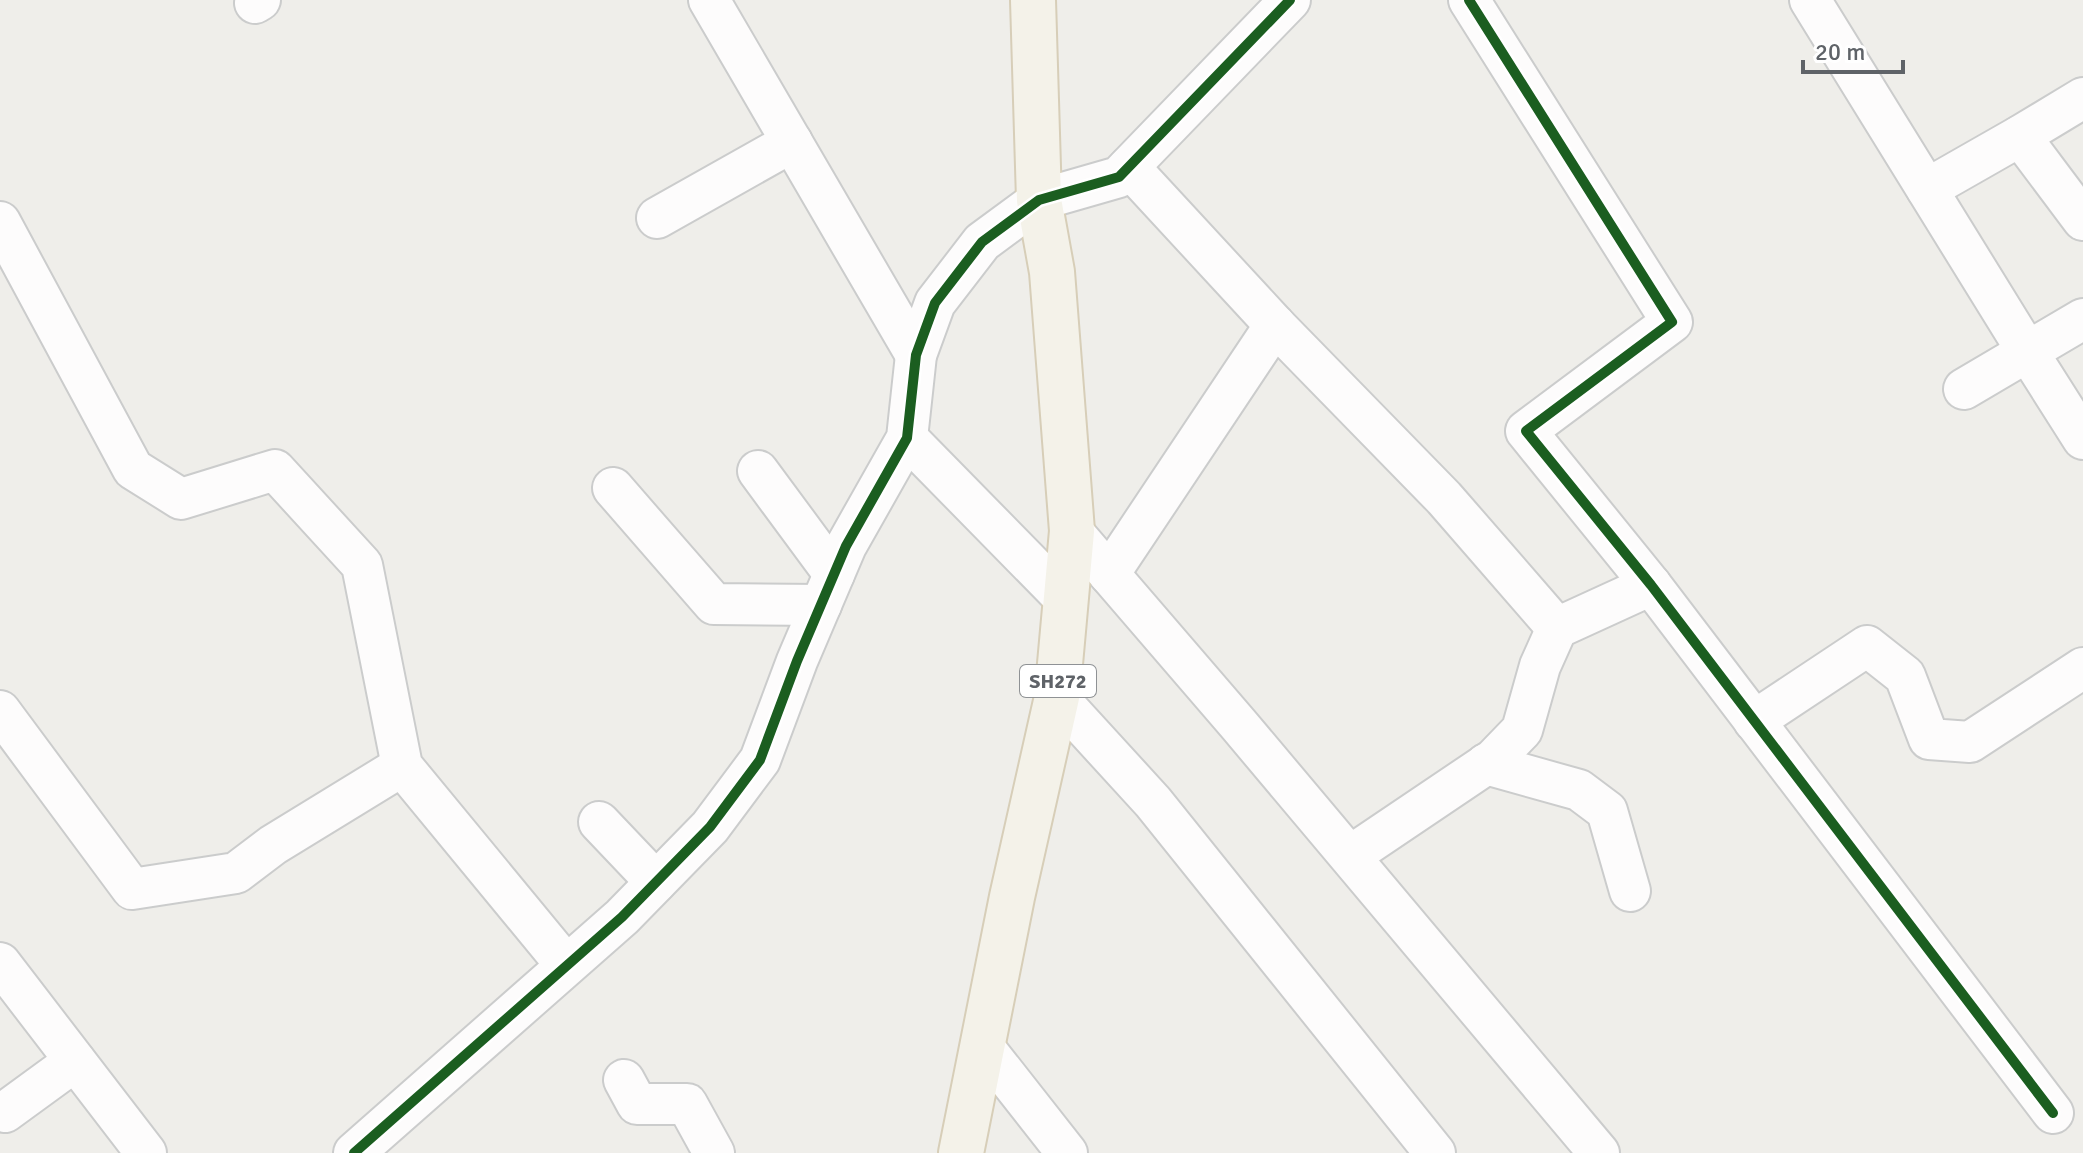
<svg xmlns="http://www.w3.org/2000/svg" width="2083" height="1153" viewBox="0 0 2083 1153" font-family="Signika,sans-serif">
	<style>
		.lines { fill: none; stroke-linecap: round; stroke-linejoin: round }
		.minor-casing { stroke: #cbcccc; stroke-width: 44 }
		.major-casing { stroke: #d7ceb8; stroke-width: 48 }
		.minor { stroke: #fdfcfc; stroke-width: 40 }
		.major { stroke: #f4f2e9; stroke-width: 44 }
		.cycleway-casing { stroke: #fff; stroke-width: 15 }
		.cycleway { stroke: #1b5e20; stroke-width: 10 }
		.labels { text-anchor: middle; stroke-width: 8; stroke-linejoin: round; paint-order: stroke }
		.shield { fill: #fff; stroke: #8f9295; stroke-width: 2 }
		.shield-label { font-size: 20px; font-weight: bold; fill: #5f6368 }
	</style>
	<rect width="100%" height="100%" fill="#efeeea"/>
	<g class="lines">
		<g class="minor-casing">
			<g id="minor">
				<polyline points="709,0 916,355"/>
				<polyline points="1469,0 1672,322 1526,431 1651,585 2053,1113"/>
				<polyline points="1810,0 2017,335 2083,439"/>
				<polyline points="255,3 260,0"/>
				<polyline points="2020,136 2083,220"/>
				<polyline points="1129,167 1275,325 1444,498 1557,628"/>
				<polyline points="1927,189 2020,136 2083,98"/>
				<polyline points="657,218 792,142"/>
				<polyline points="0,222 133,469 181,499 275,470 362,565 402,766 566,965"/>
				<polyline points="1964,389 2083,319"/>
				<polyline points="907,438 1066,600"/>
				<polyline points="758,471 834,574"/>
				<polyline points="613,488 714,604 821,605"/>
				<polyline points="1072,531 1239,725 1599,1153"/>
				<polyline points="1109,574 1275,325"/>
				<polyline points="1057,697 1153,802 1435,1153"/>
				<polyline points="0,711 132,889 236,873 273,845 402,766"/>
				<polyline points="1754,721 1867,646 1905,676 1929,739 1970,742 2083,668"/>
				<polyline points="1486,764 1579,790 1607,811 1630,891"/>
				<polyline points="599,822 656,882"/>
				<polyline points="1350,856 1494,759 1522,730 1540,666 1557,628 1651,585"/>
				<polyline points="0,963 146,1153"/>
				<polyline points="982,1045 1067,1153"/>
				<polyline points="624,1080 637,1104 687,1104 714,1153"/>
				<polyline points="5,1112 75,1061"/>
				<polyline points="354,1153 622,917 710,827 760,760 797,661 846,546 907,438 916,355 935,303 982,242 1039,200 1119,177 1290,0"/>
			</g>
		</g>
		<g class="major-casing">
			<polyline id="major" points="961,1153 1012,897 1057,697 1072,531 1052,272 1039,200 1033,0"/>
		</g>
		<use href="#minor" class="minor"/>
		<use href="#major" class="major"/>
		<g class="cycleway-casing">
			<g id="cycleway">
				<polyline points="1469,0 1672,322 1526,431 1651,585 2053,1113"/>
				<polyline points="354,1153 622,917 710,827 760,760 797,661 846,546 907,438 916,355 935,303 982,242 1039,200 1119,177 1290,0"/>
			</g>
		</g>
		<use href="#cycleway" class="cycleway"/>
	</g>
	<g class="labels">
		<rect class="shield" x="1020" y="665" width="76" height="32" rx="6"/>
		<g class="shield-label">
			<text x="1058" y="688">SH272</text>
		</g>
	</g>
	<path d="M1803 60v12h100v-12" fill="none" stroke="#5f6368" stroke-width="4"/>
	<text x="1815" y="60" font-size="24" fill="#5f6368" stroke="#ffffff" stroke-width="6" paint-order="stroke">20 m</text>
</svg>
